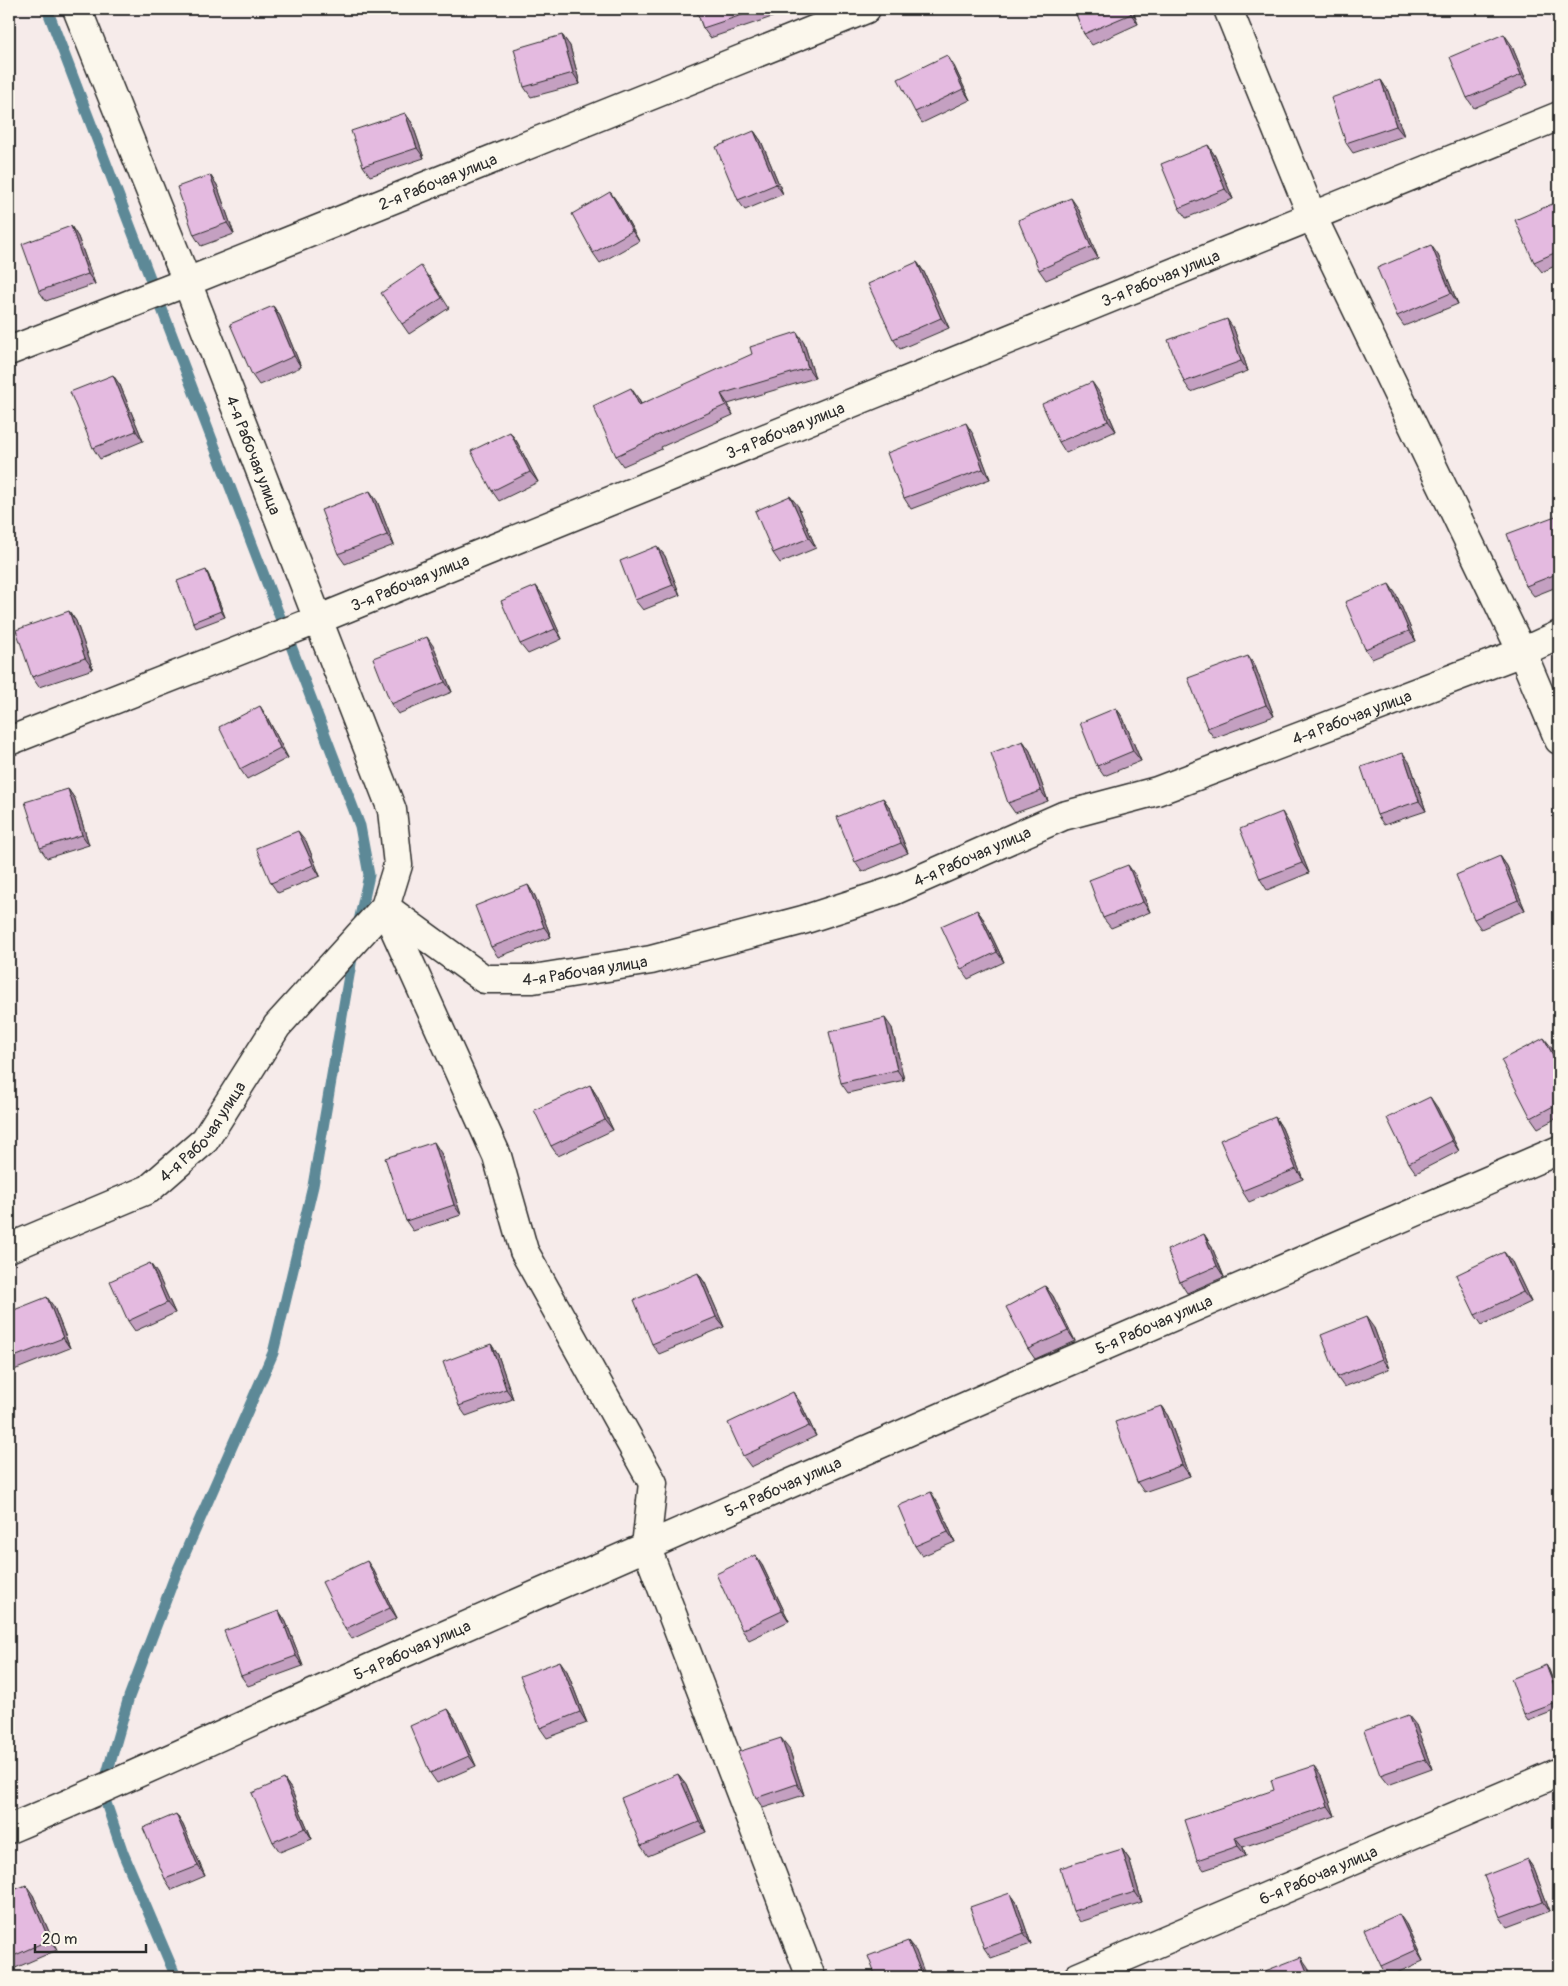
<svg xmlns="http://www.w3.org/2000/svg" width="1568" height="1986" viewBox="0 0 1568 1986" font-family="Pangolin,sans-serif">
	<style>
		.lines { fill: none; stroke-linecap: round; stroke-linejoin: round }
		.stream { stroke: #5d8997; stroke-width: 11 }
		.street-casing { stroke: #2b2b2b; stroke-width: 31 }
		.street { stroke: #fbf7ec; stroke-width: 28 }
		.wall { fill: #c4a0c1; stroke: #2b2b2b }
		.shaded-wall { fill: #a0829d; stroke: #2b2b2b }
		.building { fill: #e4bae0; stroke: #2b2b2b }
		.labels { text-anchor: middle; stroke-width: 4.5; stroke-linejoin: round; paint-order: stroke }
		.street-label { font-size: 16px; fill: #2b2b2b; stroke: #fbf7ec }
	</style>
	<rect width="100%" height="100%" fill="#f6ebea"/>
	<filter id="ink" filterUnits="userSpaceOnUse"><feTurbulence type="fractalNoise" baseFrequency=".02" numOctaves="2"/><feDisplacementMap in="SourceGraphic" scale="10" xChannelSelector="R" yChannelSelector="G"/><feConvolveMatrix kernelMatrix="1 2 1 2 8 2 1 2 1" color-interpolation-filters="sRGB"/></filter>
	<g filter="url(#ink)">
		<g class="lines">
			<g class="stream">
				<polyline points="47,9 360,826 369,875 358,926"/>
				<polyline points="176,1977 123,1853 102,1791 129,1697 175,1576 273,1353 313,1186 353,952"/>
			</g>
			<g class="street-casing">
				<g id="street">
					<polyline points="1228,9 1312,216 1522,652 1559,740"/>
					<path id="s1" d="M9,351L187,282L866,9"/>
					<path id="s2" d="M9,741L317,620L1559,116"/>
					<path id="s3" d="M385,907L484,979H533L651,960L803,920L893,891L1063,816L1157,791L1522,652L1559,635"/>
					<polyline points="385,908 497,1156 524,1251 653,1483 646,1546 811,1977"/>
					<path id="s4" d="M9,1248L149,1189L205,1140L277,1026L385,907L398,865L392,810L187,282L77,9"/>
					<path id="s5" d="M9,1829C153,1769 293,1701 436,1639C810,1474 1183,1310 1559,1150"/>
					<path id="s6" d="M1078,1977L1559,1772"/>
				</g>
			</g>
			<use href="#street" class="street"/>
		</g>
		<g class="wall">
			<polygon points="696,9 773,9 775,16 710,38 703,28"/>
			<polygon points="1074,9 1132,9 1138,24 1092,45 1084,34"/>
			<polygon points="562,35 570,46 580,84 531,97 524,87"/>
			<polygon points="1511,44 1528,85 1474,108 1467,98"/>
			<polygon points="954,66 970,100 922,123 915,112"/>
			<polygon points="1381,80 1388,91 1404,136 1353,153 1346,143"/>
			<polygon points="405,113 412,123 424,158 370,176 363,166"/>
			<polygon points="754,131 761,141 783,194 745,210 738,200"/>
			<polygon points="1208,145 1215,156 1233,199 1186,218 1179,208"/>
			<polygon points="210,175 217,185 234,234 201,246 194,235"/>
			<polygon points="610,192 618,203 639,241 600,263 593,253"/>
			<polygon points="1559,205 1559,264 1542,272 1534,262"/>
			<polygon points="1078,208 1098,258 1046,280 1039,270"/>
			<polygon points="71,226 78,237 95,284 46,301 39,291"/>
			<polygon points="1438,255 1458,304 1404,326 1397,316"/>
			<polygon points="917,262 924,272 949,328 900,349 893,339"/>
			<polygon points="429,276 449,308 409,334 402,324"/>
			<polygon points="273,306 280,316 301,367 259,385 252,375"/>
			<polygon points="1234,329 1248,371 1191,392 1184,382"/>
			<polygon points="804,343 815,378 728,404 733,415 661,447 662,449 623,466 616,456 638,398 641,404"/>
			<polygon points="120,385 143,441 100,459 93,448"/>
			<polygon points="1099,392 1116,431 1066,453 1059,442"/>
			<polygon points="510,432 517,442 538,482 499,501 492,491"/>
			<polygon points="973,434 990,479 911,509 904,498"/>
			<polygon points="377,501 394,545 345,564 338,554"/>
			<polygon points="798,506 816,548 780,563 773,553"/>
			<polygon points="1558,515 1559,516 1559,586 1534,596 1526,586"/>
			<polygon points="657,546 665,556 680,595 643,610 635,600"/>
			<polygon points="206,570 209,576 225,617 196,628 193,622"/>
			<polygon points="536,586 543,596 562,639 528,654 520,644"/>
			<polygon points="1396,594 1416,641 1372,659 1365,649"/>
			<polygon points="69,611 76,621 93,669 39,687 32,677"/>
			<polygon points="434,647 452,692 398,714 391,704"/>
			<polygon points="1255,666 1274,716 1214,738 1207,728"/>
			<polygon points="1116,708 1123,718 1141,761 1104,776 1097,766"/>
			<polygon points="267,717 288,758 247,779 240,769"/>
			<polygon points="1023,741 1030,751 1048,801 1015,813 1008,803"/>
			<polygon points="1410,763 1426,811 1384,825 1377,815"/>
			<polygon points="68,789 75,799 89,845 47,858 40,848"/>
			<polygon points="883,798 890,808 908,853 862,872 855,862"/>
			<polygon points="1289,823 1309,873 1267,890 1260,879"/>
			<polygon points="306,841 320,876 278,893 271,883"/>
			<polygon points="1500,856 1507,866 1525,910 1481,929 1474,919"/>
			<polygon points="1135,875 1150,912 1111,928 1103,918"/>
			<polygon points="528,885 535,896 551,937 498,957 491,947"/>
			<polygon points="977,910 984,920 1004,962 968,979 961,969"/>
			<polygon points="892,1028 904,1080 848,1093 841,1083"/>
			<polygon points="1552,1048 1559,1063 1559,1117 1538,1128 1531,1118"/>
			<polygon points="590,1085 597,1096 613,1130 558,1156 551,1146"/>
			<polygon points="1437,1107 1459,1151 1416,1173 1409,1163"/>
			<polygon points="1275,1117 1282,1128 1303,1179 1249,1202 1242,1191"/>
			<polygon points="441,1153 461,1215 413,1231 406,1221"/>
			<polygon points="1204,1234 1211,1245 1224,1277 1187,1293 1180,1282"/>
			<polygon points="1512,1262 1531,1302 1482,1325 1475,1315"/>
			<polygon points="157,1273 175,1313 135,1331 128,1321"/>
			<polygon points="698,1273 705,1283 724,1327 659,1354 652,1344"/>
			<polygon points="1045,1286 1053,1296 1075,1341 1035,1359 1028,1349"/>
			<polygon points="54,1307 70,1348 9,1372 9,1312"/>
			<polygon points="1374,1328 1389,1369 1344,1387 1337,1377"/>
			<polygon points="491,1344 498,1355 513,1399 466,1416 459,1406"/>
			<polygon points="800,1402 816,1436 751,1467 743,1456"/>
			<polygon points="1161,1406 1168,1416 1190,1476 1144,1492 1137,1482"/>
			<polygon points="938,1503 955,1542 922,1556 915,1546"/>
			<polygon points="762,1565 789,1621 749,1640 742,1630"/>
			<polygon points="374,1571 397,1618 352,1639 345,1629"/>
			<polygon points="279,1611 286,1622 303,1666 248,1686 241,1676"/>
			<polygon points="1546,1665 1549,1670 1559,1696 1559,1709 1528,1721 1524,1715"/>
			<polygon points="567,1671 587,1723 547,1738 540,1728"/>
			<polygon points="448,1709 455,1719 476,1766 437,1783 430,1773"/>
			<polygon points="1416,1725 1432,1769 1388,1785 1380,1775"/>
			<polygon points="789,1748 804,1795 763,1808 756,1798"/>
			<polygon points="678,1774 686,1784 706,1832 648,1856 641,1846"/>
			<polygon points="1321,1776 1335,1816 1243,1847 1246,1856 1204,1870 1197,1860"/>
			<polygon points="284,1779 291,1789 312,1839 280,1852 273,1842"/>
			<polygon points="176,1814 183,1825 205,1876 172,1890 165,1879"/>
			<polygon points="1122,1849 1129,1859 1142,1902 1080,1922 1073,1911"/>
			<polygon points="1527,1859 1534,1869 1550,1911 1507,1927 1500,1917"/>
			<polygon points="9,1892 33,1895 57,1950 13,1969 9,1963"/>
			<polygon points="1010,1893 1017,1903 1031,1944 991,1958 984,1948"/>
			<polygon points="1406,1924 1423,1961 1388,1977 1381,1966"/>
		</g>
		<g class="shaded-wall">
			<polygon points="770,9 773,9 775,16"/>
			<polygon points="1129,9 1132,9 1138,24 1131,14"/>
			<polygon points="1504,34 1511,44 1528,85 1521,75"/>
			<polygon points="562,35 570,46 580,84 573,73"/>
			<polygon points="947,55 954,66 970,100 963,89"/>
			<polygon points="1381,80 1388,91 1404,136 1396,126"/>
			<polygon points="405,113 412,123 424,158 417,148"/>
			<polygon points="754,131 761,141 783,194 776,184"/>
			<polygon points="1208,145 1215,156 1233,199 1225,189"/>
			<polygon points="210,175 217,185 234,234 227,223"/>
			<polygon points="610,192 618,203 639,241 632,231"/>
			<polygon points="1071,198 1078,208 1098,258 1091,247"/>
			<polygon points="71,226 78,237 95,284 88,274"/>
			<polygon points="1431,245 1438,255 1458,304 1451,293"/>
			<polygon points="917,262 924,272 949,328 941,318"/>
			<polygon points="273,306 280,316 301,367 294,356"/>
			<polygon points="1227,319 1234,329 1248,371 1241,361"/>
			<polygon points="797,332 804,343 815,378 808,368"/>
			<polygon points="113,375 120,385 143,441 136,431"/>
			<polygon points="1092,382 1099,392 1116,431 1108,421"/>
			<polygon points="631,388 638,398 646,415 639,405"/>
			<polygon points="721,394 728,404 733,415 726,405"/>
			<polygon points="966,423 973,434 990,479 983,469"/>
			<polygon points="510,432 517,442 538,482 530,472"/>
			<polygon points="370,491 377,501 394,545 387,535"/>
			<polygon points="790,496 798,506 816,548 809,538"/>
			<polygon points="657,546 665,556 680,595 673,585"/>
			<polygon points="206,570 209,576 225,617 221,611"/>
			<polygon points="1389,584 1396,594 1416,641 1409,631"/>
			<polygon points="536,586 543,596 562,639 555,629"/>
			<polygon points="69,611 76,621 93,669 85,658"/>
			<polygon points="427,637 434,647 452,692 445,682"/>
			<polygon points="1248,656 1255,666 1274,716 1266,705"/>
			<polygon points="260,706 267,717 288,758 280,748"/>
			<polygon points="1116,708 1123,718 1141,761 1133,751"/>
			<polygon points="1023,741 1030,751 1048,801 1041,791"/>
			<polygon points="1403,753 1410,763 1426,811 1419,801"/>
			<polygon points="68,789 75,799 89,845 82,835"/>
			<polygon points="883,798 890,808 908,853 901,843"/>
			<polygon points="1282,812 1289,823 1309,873 1302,863"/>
			<polygon points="298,831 306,841 320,876 313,865"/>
			<polygon points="1500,856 1507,866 1525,910 1518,900"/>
			<polygon points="1128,865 1135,875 1150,912 1143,902"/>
			<polygon points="528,885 535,896 551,937 544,927"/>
			<polygon points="977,910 984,920 1004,962 997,952"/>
			<polygon points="885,1018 892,1028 904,1080 897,1070"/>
			<polygon points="1544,1038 1552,1048 1559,1063 1559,1067"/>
			<polygon points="590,1085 597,1096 613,1130 605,1120"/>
			<polygon points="1430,1097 1437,1107 1459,1151 1452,1141"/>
			<polygon points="1275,1117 1282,1128 1303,1179 1296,1169"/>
			<polygon points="434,1142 441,1153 461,1215 454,1205"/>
			<polygon points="1204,1234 1211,1245 1224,1277 1217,1266"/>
			<polygon points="1504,1252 1512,1262 1531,1302 1523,1292"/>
			<polygon points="150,1263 157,1273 175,1313 167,1303"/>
			<polygon points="698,1273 705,1283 724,1327 716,1317"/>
			<polygon points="1045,1286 1053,1296 1075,1341 1068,1331"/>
			<polygon points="47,1297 54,1307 70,1348 63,1338"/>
			<polygon points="1366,1317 1374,1328 1389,1369 1382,1359"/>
			<polygon points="491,1344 498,1355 513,1399 506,1389"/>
			<polygon points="793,1392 800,1402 816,1436 809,1426"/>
			<polygon points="1161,1406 1168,1416 1190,1476 1182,1465"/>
			<polygon points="931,1492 938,1503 955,1542 948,1532"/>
			<polygon points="755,1555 762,1565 789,1621 782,1611"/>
			<polygon points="367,1561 374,1571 397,1618 390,1608"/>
			<polygon points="279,1611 286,1622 303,1666 296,1656"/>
			<polygon points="560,1661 567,1671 587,1723 580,1712"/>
			<polygon points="1546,1665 1549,1670 1559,1696 1559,1700"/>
			<polygon points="448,1709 455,1719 476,1766 469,1756"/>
			<polygon points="1408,1715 1416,1725 1432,1769 1425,1759"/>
			<polygon points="781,1738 789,1748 804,1795 797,1784"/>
			<polygon points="1314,1766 1321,1776 1335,1816 1328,1806"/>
			<polygon points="678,1774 686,1784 706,1832 699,1822"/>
			<polygon points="284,1779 291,1789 312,1839 305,1828"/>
			<polygon points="176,1814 183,1825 205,1876 198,1866"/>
			<polygon points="1235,1837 1243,1847 1246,1856 1238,1846"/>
			<polygon points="1122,1849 1129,1859 1142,1902 1135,1892"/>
			<polygon points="1527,1859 1534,1869 1550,1911 1543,1901"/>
			<polygon points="26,1885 33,1895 57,1950 49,1940"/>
			<polygon points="1010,1893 1017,1903 1031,1944 1024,1933"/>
			<polygon points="1399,1914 1406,1924 1423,1961 1416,1950"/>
			<polygon points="908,1941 916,1951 926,1977 923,1977"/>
			<polygon points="1301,1957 1308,1967 1312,1977 1309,1977"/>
		</g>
		<g class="building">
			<polygon points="696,9 760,9 703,28"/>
			<polygon points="1074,9 1129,9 1131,14 1084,34"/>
			<polygon points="1504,34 1521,75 1467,98 1450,57"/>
			<polygon points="562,35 573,73 524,87 514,49"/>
			<polygon points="947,55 963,89 915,112 898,79"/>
			<polygon points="1381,80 1396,126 1346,143 1331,98"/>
			<polygon points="405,113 417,148 363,166 351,131"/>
			<polygon points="754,131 776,184 738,200 716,147"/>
			<polygon points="1208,145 1225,189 1179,208 1161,164"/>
			<polygon points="210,175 227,223 194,235 177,187"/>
			<polygon points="610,192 632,231 593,253 572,214"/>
			<polygon points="1071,198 1091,247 1039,270 1018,220"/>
			<polygon points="1557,202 1559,208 1559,251 1534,262 1515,220"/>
			<polygon points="71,226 88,274 39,291 22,244"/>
			<polygon points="1431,245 1451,293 1397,316 1377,268"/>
			<polygon points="917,262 941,318 893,339 868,284"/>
			<polygon points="421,266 442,298 402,324 381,293"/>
			<polygon points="273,306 294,356 252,375 230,324"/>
			<polygon points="1227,319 1241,361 1184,382 1168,340"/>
			<polygon points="797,332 808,368 721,394 726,405 654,437 654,438 616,456 593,406 631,388 639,405 752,354 750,347"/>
			<polygon points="113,375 136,431 93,448 70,392"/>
			<polygon points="1092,382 1108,421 1059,442 1042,404"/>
			<polygon points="966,423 983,469 904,498 887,453"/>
			<polygon points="510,432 530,472 492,491 471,451"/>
			<polygon points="370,491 387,535 338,554 321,510"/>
			<polygon points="790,496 809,538 773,553 755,511"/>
			<polygon points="1558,515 1559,517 1559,573 1526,586 1507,534"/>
			<polygon points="657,546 673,585 635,600 620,561"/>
			<polygon points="206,570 221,611 193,622 177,581"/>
			<polygon points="1389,584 1409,631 1365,649 1345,602"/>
			<polygon points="536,586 555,629 520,644 501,601"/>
			<polygon points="69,611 85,658 32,677 16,630"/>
			<polygon points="427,637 445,682 391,704 373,658"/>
			<polygon points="1248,656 1266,705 1207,728 1188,678"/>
			<polygon points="260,706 280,748 240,769 219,727"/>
			<polygon points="1116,708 1133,751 1097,766 1080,723"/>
			<polygon points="1023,741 1041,791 1008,803 991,753"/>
			<polygon points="1403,753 1419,801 1377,815 1361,767"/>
			<polygon points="68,789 82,835 40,848 25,802"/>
			<polygon points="883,798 901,843 855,862 837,817"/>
			<polygon points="1282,812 1302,863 1260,879 1240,829"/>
			<polygon points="298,831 313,865 271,883 256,848"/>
			<polygon points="1500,856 1518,900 1474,919 1456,875"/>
			<polygon points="1128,865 1143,902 1103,918 1089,880"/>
			<polygon points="528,885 544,927 491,947 475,906"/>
			<polygon points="977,910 997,952 961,969 941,926"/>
			<polygon points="885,1018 897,1070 841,1083 829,1032"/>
			<polygon points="1544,1038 1559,1067 1559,1103 1531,1118 1501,1060"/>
			<polygon points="590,1085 605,1120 551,1146 534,1110"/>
			<polygon points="1430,1097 1452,1141 1409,1163 1387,1118"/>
			<polygon points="1275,1117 1296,1169 1242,1191 1220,1140"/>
			<polygon points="434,1142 454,1205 406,1221 385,1158"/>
			<polygon points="1204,1234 1217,1266 1180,1282 1167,1250"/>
			<polygon points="1504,1252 1523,1292 1475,1315 1456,1275"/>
			<polygon points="150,1263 167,1303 128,1321 110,1281"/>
			<polygon points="698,1273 716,1317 652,1344 634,1300"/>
			<polygon points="1045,1286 1068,1331 1028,1349 1006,1307"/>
			<polygon points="47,1297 63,1338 9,1359 9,1312"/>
			<polygon points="1366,1317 1382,1359 1337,1377 1321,1335"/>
			<polygon points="491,1344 506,1389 459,1406 443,1362"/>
			<polygon points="793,1392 809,1426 743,1456 728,1423"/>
			<polygon points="1161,1406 1182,1465 1137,1482 1115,1422"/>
			<polygon points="931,1492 948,1532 915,1546 898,1506"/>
			<polygon points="755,1555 782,1611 742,1630 716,1574"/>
			<polygon points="367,1561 390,1608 345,1629 322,1582"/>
			<polygon points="279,1611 296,1656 241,1676 224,1631"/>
			<polygon points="560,1661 580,1712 540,1728 520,1676"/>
			<polygon points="1546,1665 1559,1700 1559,1702 1524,1715 1511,1679"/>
			<polygon points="448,1709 469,1756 430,1773 410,1726"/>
			<polygon points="1408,1715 1425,1759 1380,1775 1364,1731"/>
			<polygon points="781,1738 797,1784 756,1798 738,1752"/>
			<polygon points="1314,1766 1328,1806 1235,1837 1238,1846 1197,1860 1184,1820 1274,1790 1271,1780"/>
			<polygon points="678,1774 699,1822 641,1846 621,1798"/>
			<polygon points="284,1779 305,1828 273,1842 252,1793"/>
			<polygon points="176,1814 198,1866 165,1879 143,1828"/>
			<polygon points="1122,1849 1135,1892 1073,1911 1060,1868"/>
			<polygon points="1527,1859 1543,1901 1500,1917 1484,1876"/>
			<polygon points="26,1885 49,1940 9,1958 9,1892"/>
			<polygon points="1010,1893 1024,1933 984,1948 970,1907"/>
			<polygon points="1399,1914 1416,1950 1381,1966 1364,1930"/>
			<polygon points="908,1941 923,1977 876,1977 868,1956"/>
			<polygon points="1301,1957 1309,1977 1250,1977"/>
		</g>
	</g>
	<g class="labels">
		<g class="street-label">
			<text dy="6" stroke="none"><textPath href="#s1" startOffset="461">2-я Рабочая улица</textPath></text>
			<text dy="6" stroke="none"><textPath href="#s2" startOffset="1241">3-я Рабочая улица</textPath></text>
			<text dy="6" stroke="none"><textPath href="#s2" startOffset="836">3-я Рабочая улица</textPath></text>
			<text transform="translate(254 455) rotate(69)" y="6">4-я Рабочая улица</text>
			<text dy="6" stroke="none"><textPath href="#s2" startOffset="431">3-я Рабочая улица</textPath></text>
			<text dy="6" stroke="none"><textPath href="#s3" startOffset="1034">4-я Рабочая улица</textPath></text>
			<text dy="6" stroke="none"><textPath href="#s3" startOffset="629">4-я Рабочая улица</textPath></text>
			<text dy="6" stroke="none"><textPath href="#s3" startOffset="224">4-я Рабочая улица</textPath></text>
			<text dy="6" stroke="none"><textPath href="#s4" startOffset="231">4-я Рабочая улица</textPath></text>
			<text dy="6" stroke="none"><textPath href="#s5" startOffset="1251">5-я Рабочая улица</textPath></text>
			<text dy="6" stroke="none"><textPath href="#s5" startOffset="846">5-я Рабочая улица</textPath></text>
			<text dy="6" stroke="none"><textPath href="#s5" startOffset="441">5-я Рабочая улица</textPath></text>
			<text dy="6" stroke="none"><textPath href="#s6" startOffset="261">6-я Рабочая улица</textPath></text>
		</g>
	</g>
	<rect width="1568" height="1986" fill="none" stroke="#fbf7ec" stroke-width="30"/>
	<rect x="15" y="15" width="1538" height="1956" fill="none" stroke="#2b2b2b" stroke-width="2" filter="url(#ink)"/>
	<path d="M35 1944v8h111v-8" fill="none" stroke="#2b2b2b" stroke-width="2.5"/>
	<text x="42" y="1944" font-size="15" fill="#2b2b2b" stroke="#fbf7ec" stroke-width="4" paint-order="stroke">20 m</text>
</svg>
